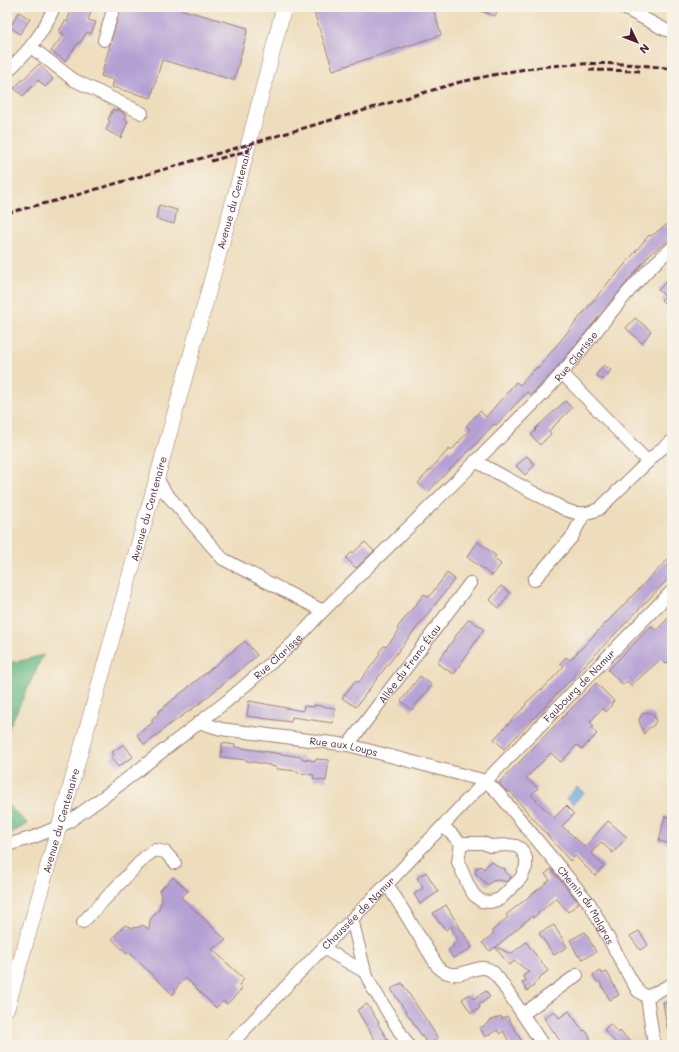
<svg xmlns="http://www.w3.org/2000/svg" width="679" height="1052" viewBox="0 0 679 1052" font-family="Mali,sans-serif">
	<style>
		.forest { fill: #65b884; stroke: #586c58 }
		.water { fill: #66aadb; stroke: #586483 }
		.building { fill: #b5a0d4 }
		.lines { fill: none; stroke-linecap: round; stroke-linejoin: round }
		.minor-casing { stroke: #9c7e74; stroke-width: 14 }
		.major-casing { stroke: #9c7e74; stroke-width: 16 }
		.minor { stroke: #fff; stroke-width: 12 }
		.major { stroke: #fff; stroke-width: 15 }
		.rail { stroke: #4a1f2b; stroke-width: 3; stroke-dasharray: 6 3; stroke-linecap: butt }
		.labels { text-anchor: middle; stroke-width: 3; stroke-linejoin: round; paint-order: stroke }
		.street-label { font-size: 10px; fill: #4a1f2b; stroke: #f7f3e8 }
	</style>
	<rect width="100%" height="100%" fill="#f7f3e8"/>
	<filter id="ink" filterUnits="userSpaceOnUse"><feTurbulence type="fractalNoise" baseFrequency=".025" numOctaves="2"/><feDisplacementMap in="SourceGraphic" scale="8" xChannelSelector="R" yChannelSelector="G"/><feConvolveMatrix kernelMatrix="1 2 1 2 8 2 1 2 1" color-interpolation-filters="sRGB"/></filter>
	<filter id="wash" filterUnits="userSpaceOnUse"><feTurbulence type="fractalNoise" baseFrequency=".012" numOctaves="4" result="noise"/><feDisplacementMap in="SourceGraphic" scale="16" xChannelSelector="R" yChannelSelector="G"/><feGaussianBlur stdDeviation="0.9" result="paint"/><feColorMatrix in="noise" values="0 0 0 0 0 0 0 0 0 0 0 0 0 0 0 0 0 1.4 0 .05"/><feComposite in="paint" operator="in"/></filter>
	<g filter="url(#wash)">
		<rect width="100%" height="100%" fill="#eeddbc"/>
		<g class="forest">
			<polygon points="43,655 7,732 7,662 16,662"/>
			<polygon points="7,804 28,824 7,835"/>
		</g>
		<polygon class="water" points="577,787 584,793 573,804 566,798"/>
		<g id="blocks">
			<g class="building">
				<polygon points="72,7 93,7 88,20 96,22 91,34 87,32 80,43 79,42 65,61 51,51 64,34 59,31 65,21 67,22"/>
				<polygon points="121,7 176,7 176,8 248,28 234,80 162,60 151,98 112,87 114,80 101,76"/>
				<polygon points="328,7 433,7 441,35 333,70 314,12"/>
				<polygon points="473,7 499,7 495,16 473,8"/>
				<polygon points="19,12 30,19 20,34 10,27"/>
				<polygon points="39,64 53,79 45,87 38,80 23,96 14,88"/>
				<polygon points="113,109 116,111 117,109 124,113 123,114 126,115 124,119 128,121 121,138 106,130 110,121 108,120"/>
				<polygon points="159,205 177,210 174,224 156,219"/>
				<polygon points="672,221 672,238 650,254 555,370 531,395 527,392 502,419 496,425 494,424 474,446 447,472 428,492 418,483 449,449 451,451 470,429 466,426 480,411 486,417 516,382 520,385 532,372 537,367 538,368 607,284 611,279 612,280 649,235 651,236"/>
				<polygon points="667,281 672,286 672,310 661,300 665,296 658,290"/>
				<polygon points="635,318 651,331 642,343 626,328"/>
				<polygon points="604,365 611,370 603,380 596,375"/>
				<polygon points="565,401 572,408 549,431 551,434 540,445 531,435 536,430 535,429"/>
				<polygon points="527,456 535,465 525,475 516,466"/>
				<polygon points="365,542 374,551 356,568 346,558 352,552 353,553"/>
				<polygon points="478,542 496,556 493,558 501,564 492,576 467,557"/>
				<polygon points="672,555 672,575 504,749 494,739 526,705 525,704 541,689 542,690 564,666 560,663 566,657 570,660"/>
				<polygon points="447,573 455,579 382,672 356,707 342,698 355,681 359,682 369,669 378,657 380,653 379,652 384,646 386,647 399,631 397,628 424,594 429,597"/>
				<polygon points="501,586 510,593 499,608 490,600"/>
				<polygon points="672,614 672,658 666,664 661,659 637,680 632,686 627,681 623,685 608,670 651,626 656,631"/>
				<polygon points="469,619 484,629 454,674 438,664 438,662 462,627 463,627"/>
				<polygon points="245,641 257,655 252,660 199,704 169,725 145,745 137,735 153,722 151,720 159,713 158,712"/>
				<polygon points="420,676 432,685 412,710 401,701"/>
				<polygon points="596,683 614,701 611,704 612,705 606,712 602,708 590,722 594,726 592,729 597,734 582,749 577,745 561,762 551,753 526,778 538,788 531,795 554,818 566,806 574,814 562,826 585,847 608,821 627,837 613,853 601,842 591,853 604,866 595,876 575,856 570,861 518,801 510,791 508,793 499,783"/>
				<polygon points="249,701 303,711 304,706 314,707 314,705 335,708 333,723 292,717 291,722 247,716"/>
				<polygon points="648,712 654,715 656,721 653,726 649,728 644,734 639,720 642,714"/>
				<polygon points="222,743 235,745 235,747 302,757 303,759 316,761 316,759 329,760 326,781 313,779 314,775 298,773 298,771 277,769 277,767 270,766 270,765 247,761 247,760 221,757"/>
				<polygon points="124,744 133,757 118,767 111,758 114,755 112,752"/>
				<polygon points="665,816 672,818 672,844 659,841"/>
				<polygon points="491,861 500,868 505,868 505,871 511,877 506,882 504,881 497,880 495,881 494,880 488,885 475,873 476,871 476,867 480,867 481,866 484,869"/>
				<polygon points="551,869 579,903 568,912 556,898 533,918 532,916 496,947 511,954 526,942 548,971 539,978 539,980 533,984 534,986 527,991 522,983 526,981 523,976 529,972 515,961 509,965 495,947 490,951 482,943 494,933 492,931 508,917 506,915 550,880 545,874"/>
				<polygon points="426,872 438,892 420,904 414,894 423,888 417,878"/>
				<polygon points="173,877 188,891 181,897 226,940 212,949 244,979 239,985 242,989 227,1004 223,1001 216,1008 186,978 177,987 173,995 129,952 127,954 112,939 125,925 132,928 140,927 142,925 149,929 150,920 159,909 162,901 161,895 159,891"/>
				<polygon points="446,905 472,947 461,955 460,954 453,958 448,950 454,945 453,944 457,941 451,926 446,930 441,923 440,924 433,913"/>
				<polygon points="554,925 567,947 554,955 539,933"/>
				<polygon points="639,931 648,945 640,950 630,936"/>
				<polygon points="585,932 596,952 582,959 580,955 578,956 570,940"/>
				<polygon points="600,971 602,974 607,972 619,995 610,1000 599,981 597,982 593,975"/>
				<polygon points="402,983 438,1038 428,1045 391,989"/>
				<polygon points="486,991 490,997 479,1005 480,1008 471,1013 462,999 470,994 473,999"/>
				<polygon points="672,1001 672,1028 667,1028 663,1002"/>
				<polygon points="367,1004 379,1023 378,1024 391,1045 378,1045 357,1010"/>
				<polygon points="554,1011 559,1018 569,1011 583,1031 585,1030 590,1037 590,1040 583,1045 563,1045 544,1018"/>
				<polygon points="501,1016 502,1019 507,1016 524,1045 511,1045 503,1031 500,1034 497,1030 485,1037 480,1028 490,1022 489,1021"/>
				<polygon points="610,1024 618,1033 620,1031 633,1045 618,1045 604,1030"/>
			</g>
		</g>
	</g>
	<g filter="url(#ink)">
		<use href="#blocks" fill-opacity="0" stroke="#9c7e74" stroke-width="1"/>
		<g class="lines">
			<g class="minor-casing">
				<g id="minor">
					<polyline points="622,7 664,29 672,32"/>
					<polyline points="104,40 114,7"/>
					<polyline points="31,47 74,80 142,113"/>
					<path d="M7,72C28,51 42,36 54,7"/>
					<polyline points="562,373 648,462"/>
					<path d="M475,461L566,510C579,515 587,514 599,509L660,450L672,441"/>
					<polyline points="157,478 165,492 223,559 323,611"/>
					<polyline points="534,580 572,537 584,514"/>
					<path id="s1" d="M199,722L221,729L348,745L486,781"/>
					<path id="s2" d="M348,745L470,583"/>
					<path id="s3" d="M486,781L499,794L590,904L630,978L638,991L647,997L654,1045"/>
					<polyline points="443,826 461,843 483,843 490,846 508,845 516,846 521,849 526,858 526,867 521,878 500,899 490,902 481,901 474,895 469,887 458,862 461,843"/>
					<path id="s4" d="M7,845L34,837L67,823L105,796L227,701L263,670L293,643L323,611C397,538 472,467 544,393C589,346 623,289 672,248"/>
					<path d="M387,884L438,967C459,987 477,958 493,972C495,974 497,977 499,979L543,1045"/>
					<polyline points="352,919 365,972 371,985 408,1045"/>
					<polyline points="83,922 145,857 155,850 165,852 175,863"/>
					<polyline points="323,948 365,972"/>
					<polyline points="647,997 668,986 672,986"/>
					<polyline points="523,1014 577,975"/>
					<path id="s5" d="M230,1045L323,948L396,875L467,800L672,591"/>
				</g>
			</g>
			<g class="major-casing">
				<g id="major">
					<path id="s6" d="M7,1008L73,778L157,478L240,177L284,7"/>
				</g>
			</g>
			<use href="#minor" class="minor"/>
			<use href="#major" class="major"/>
			<g class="rail">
				<polyline points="589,70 643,71"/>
				<polyline points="211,161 250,150"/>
				<path d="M7,213L70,197L460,82C480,78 500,73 520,70C570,62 622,61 672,69"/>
			</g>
		</g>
	</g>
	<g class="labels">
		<g class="street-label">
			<text dy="4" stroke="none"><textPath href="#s6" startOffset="843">Avenue du Centenaire</textPath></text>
			<text dy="4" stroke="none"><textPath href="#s4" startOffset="756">Rue Clarisse</textPath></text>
			<text dy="4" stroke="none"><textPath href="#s6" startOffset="519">Avenue du Centenaire</textPath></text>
			<text dy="4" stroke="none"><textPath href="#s4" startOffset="333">Rue Clarisse</textPath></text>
			<text dy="4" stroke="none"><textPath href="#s2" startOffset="102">Allée du Franc Étau</textPath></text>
			<text dy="4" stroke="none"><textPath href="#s5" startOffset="501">Faubourg de Namur</textPath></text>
			<text dy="4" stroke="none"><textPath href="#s1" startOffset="147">Rue aux Loups</textPath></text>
			<text dy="4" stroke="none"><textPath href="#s6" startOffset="195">Avenue du Centenaire</textPath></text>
			<text dy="4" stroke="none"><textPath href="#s3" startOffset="160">Chemin du Malgras</textPath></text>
			<text dy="4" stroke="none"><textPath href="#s5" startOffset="184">Chaussée de Namur</textPath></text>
		</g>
	</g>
	<rect width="679" height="1052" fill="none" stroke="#f7f3e8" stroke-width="24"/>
	<g transform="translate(637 42) rotate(133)" stroke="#f7f3e8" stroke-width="3" paint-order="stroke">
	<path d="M0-3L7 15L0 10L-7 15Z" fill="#4a1f2b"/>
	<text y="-6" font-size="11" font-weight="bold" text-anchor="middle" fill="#4a1f2b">N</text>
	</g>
</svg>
